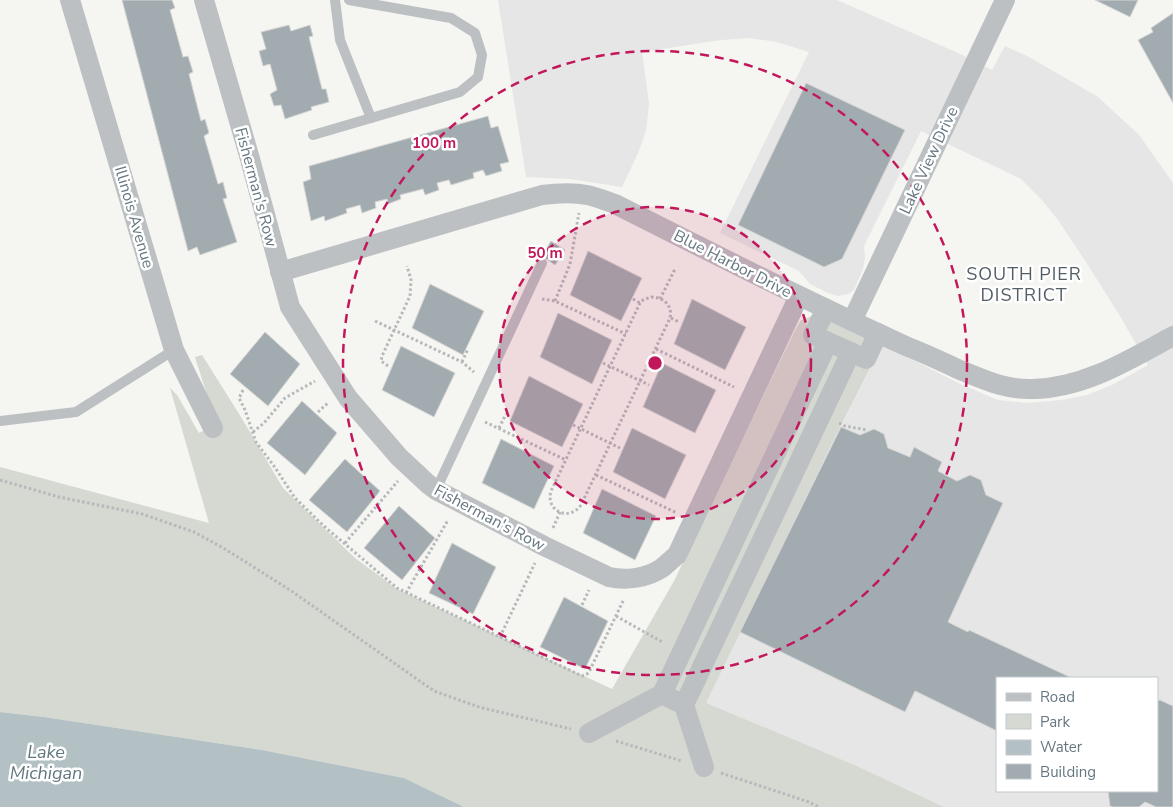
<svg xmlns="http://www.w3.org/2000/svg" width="1173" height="807" viewBox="0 0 1173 807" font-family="'Nunito Sans',sans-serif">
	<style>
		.built { fill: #e5e6e5; fill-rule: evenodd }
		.green { fill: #d5d9d1 }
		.water { fill: #b3c1c4 }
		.building { fill: #a2acb0; stroke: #d6d6d4 }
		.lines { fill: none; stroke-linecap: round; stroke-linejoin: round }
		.path { stroke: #b6b9bb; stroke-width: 3; stroke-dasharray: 2.5 2.5; stroke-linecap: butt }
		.lane { stroke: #bcc0c3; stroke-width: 10 }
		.street { stroke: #bcc0c3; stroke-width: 20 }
		.ring { fill: none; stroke: #c2185b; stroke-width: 2.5; stroke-dasharray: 9 6 }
		.labels { text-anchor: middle; stroke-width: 5; stroke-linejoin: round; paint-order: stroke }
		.street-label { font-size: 16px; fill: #667781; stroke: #fff }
		.neighbourhood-label { font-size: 18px; letter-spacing: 1px; fill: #535f66; stroke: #fff }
		.water-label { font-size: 18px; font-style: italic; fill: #61787e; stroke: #fff }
		.centre { fill: #c2185b; stroke: #fff; stroke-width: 2.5 }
		.ring-label { font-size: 15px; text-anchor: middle; font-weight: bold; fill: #c2185b; stroke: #fff; stroke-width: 5; stroke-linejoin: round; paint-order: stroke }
	</style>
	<rect width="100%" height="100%" fill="#f5f5f1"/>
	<path class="built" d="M498,0H837L958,53L992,70L1005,46L1029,57L1098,97L1139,135L1173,183V807H944L857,766L705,704L840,427L882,344L958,383L986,395L998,400L1027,403L1062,400L1087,395L1112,385L1148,365L1120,316L1086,262L1058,220L1041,199L1021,179L921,131L864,246L865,258L863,269L854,290L848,294L838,296L828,293L810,284L799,271L720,233L809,52L777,42L749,38L721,40L642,52L649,103L646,131L638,153L622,187L570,179L526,177ZM997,678H1157V791H997Z"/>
	<polygon class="green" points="815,315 882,344 840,427 706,703 857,766 944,807 464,807 404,778 262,750 44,717 0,712 0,467 209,523 170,388 177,395 199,433 219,423 207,395 195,357 202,355 241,417 283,488 355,558 397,589 612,689 674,581 795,330 801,320"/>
	<polygon class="water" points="0,712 44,717 262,750 404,778 464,807 0,807"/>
	<g class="building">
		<polygon points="122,0 172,0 175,8 170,10 183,57 188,56 193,72 189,74 201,121 205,119 209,133 204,136 218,184 223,182 227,198 223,199 237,242 200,255 197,247 188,251"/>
		<polygon points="1095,0 1138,0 1130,17"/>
		<polygon points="1173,13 1173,103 1138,40 1153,32 1151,28"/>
		<polygon points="289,25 291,31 310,25 313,36 309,37 322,89 326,89 329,102 311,107 312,110 285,119 281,105 274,106 270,94 277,90 270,64 263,66 259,51 266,49 261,32"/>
		<polygon points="806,83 905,130 842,259 824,267 738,225"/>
		<polygon points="488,116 491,128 498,126 509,162 500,164 502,171 486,176 483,170 473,173 474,178 451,185 449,180 437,183 439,190 425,195 423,189 400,195 401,199 388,204 387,199 375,202 376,208 362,213 360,205 346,209 347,213 325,221 324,216 311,221 303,182 311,179 309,166"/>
		<polygon points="551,241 565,250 555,265 542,256"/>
		<polygon points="588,251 642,278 621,321 570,295"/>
		<polygon points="430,284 484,311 463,355 412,328"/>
		<polygon points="692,299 746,327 725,370 674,344"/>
		<polygon points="558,313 612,340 592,384 540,357"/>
		<polygon points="265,332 300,364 268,406 230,374"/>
		<polygon points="401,346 455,373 434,417 382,390"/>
		<polygon points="662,363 716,390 695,433 643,407"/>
		<polygon points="529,376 583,404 562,447 510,421"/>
		<polygon points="302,401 337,433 305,475 267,443"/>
		<polygon points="841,427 860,435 874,429 884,434 888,448 910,457 914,447 942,462 938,471 957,481 970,475 981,480 986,495 1003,503 948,622 968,632 969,630 1072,678 997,678 997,731 915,691 905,712 740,632"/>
		<polygon points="632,428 686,455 665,499 613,472"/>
		<polygon points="501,439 554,466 534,509 482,483"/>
		<polygon points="345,459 380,491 347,532 309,500"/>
		<polygon points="602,489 656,516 635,560 583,533"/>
		<polygon points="399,506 435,538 402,580 364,548"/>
		<polygon points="452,543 496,567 473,614 429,593"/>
		<polygon points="564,597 608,621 585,669 540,647"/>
		<polygon points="1160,700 1173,706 1173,807 1156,807 1145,802 1139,807 1113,807 1110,806 1108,791 1157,791 1157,701"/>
	</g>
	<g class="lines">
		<g class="path">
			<path d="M651,297C663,297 673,305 670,318L581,505C569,522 545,511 551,491L640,303L643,300Z"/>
			<polyline points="542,299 555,301 626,334"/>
			<polyline points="633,299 640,303"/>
			<polyline points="660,299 675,269"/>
			<polyline points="555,301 570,264 579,213"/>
			<polyline points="671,318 679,322"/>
			<polyline points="375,321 462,362 474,372"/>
			<polyline points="656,349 734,387"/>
			<polyline points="462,362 468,349"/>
			<polyline points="603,363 649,385"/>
			<polyline points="388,366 381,361 382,356 410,296 411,280 407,266"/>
			<polyline points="243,390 239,398 245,410 256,442 274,466 295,498 326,528 397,588 582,676 587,674 590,670 624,599"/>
			<polyline points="318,412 329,402"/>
			<polyline points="485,422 566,460"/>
			<polyline points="839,423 845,426 867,430"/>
			<polyline points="573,425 620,448"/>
			<polyline points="499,428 506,414"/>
			<polyline points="253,432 264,423 285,398 315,381"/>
			<polyline points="596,475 677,513"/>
			<polyline points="0,480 59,497 142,514 194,532 225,549 290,590 434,691 479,707 571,729"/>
			<polyline points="553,528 560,512"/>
			<polyline points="345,543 398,481"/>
			<polyline points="406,593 448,520"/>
			<polyline points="582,605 589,590"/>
			<polyline points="616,616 664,643"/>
			<polyline points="500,637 535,563"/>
			<polyline points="616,741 682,761"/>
			<polyline points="721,773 809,802 819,807"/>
		</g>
		<g class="lane">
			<polyline points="335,0 340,40 371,118"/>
			<polyline points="313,135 460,92 478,77 482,55 475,33 451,18 349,0"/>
			<polyline points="0,421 76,412 174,350"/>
			<polyline points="436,490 542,263"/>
		</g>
		<g class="street">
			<polyline points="70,0 174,350 213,428"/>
			<path d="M204,0L250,159L290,307L348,398L399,457L428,484L436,490L544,546L609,577C626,581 647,578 662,568C667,564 672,559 677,555L799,296"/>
			<path d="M280,272L542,195C557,193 573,192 587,195C597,197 606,201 615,204C712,253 809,302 908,347C926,354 943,362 960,370C985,380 1005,390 1033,389C1084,388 1129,360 1173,336"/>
			<polyline points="826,309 813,335 866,359 878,333"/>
			<polyline points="852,321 1005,0"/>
			<polyline points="662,694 828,342"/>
			<polyline points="684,705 851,352"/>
			<polyline points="589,733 662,694 684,705 704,767"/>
		</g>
	</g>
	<circle cx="655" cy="363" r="156" fill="#c2185b" fill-opacity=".12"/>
	<g class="ring">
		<circle cx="655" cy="363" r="156"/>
		<circle cx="655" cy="363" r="312"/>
	</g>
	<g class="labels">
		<g class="street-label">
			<text transform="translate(928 160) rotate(-65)" y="6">Lake View Drive</text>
			<text transform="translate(257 187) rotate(75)" y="6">Fisherman's Row</text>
			<text transform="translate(135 217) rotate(74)" y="6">Illinois Avenue</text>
			<text transform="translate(733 263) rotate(27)" y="6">Blue Harbor Drive</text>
			<text transform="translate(490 517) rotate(28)" y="6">Fisherman's Row</text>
		</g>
		<g class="neighbourhood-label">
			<text x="1024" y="280">SOUTH PIER<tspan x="1024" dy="21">DISTRICT</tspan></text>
		</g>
		<g class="water-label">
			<text x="46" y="758">Lake<tspan x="46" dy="21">Michigan</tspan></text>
		</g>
	</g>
	<circle cx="655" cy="363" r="8" class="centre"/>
	<g class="ring-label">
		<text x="434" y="148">100 m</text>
		<text x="545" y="258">50 m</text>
	</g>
	<rect x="996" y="677" width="162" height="115" fill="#ffffff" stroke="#c2c9cd"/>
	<rect x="1006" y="693" width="25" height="8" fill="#bcc0c3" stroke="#c2c9cd"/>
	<text x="1040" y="702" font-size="15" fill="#667781">Road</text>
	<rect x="1006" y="714" width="25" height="15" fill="#d5d9d1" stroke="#c2c9cd"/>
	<text x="1040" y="727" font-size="15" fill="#667781">Park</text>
	<rect x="1006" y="740" width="25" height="15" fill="#b3c1c4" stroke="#c2c9cd"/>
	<text x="1040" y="752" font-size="15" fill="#667781">Water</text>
	<rect x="1006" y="764" width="25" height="15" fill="#a2acb0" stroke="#c2c9cd"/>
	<text x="1040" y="777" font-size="15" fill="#667781">Building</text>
</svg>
